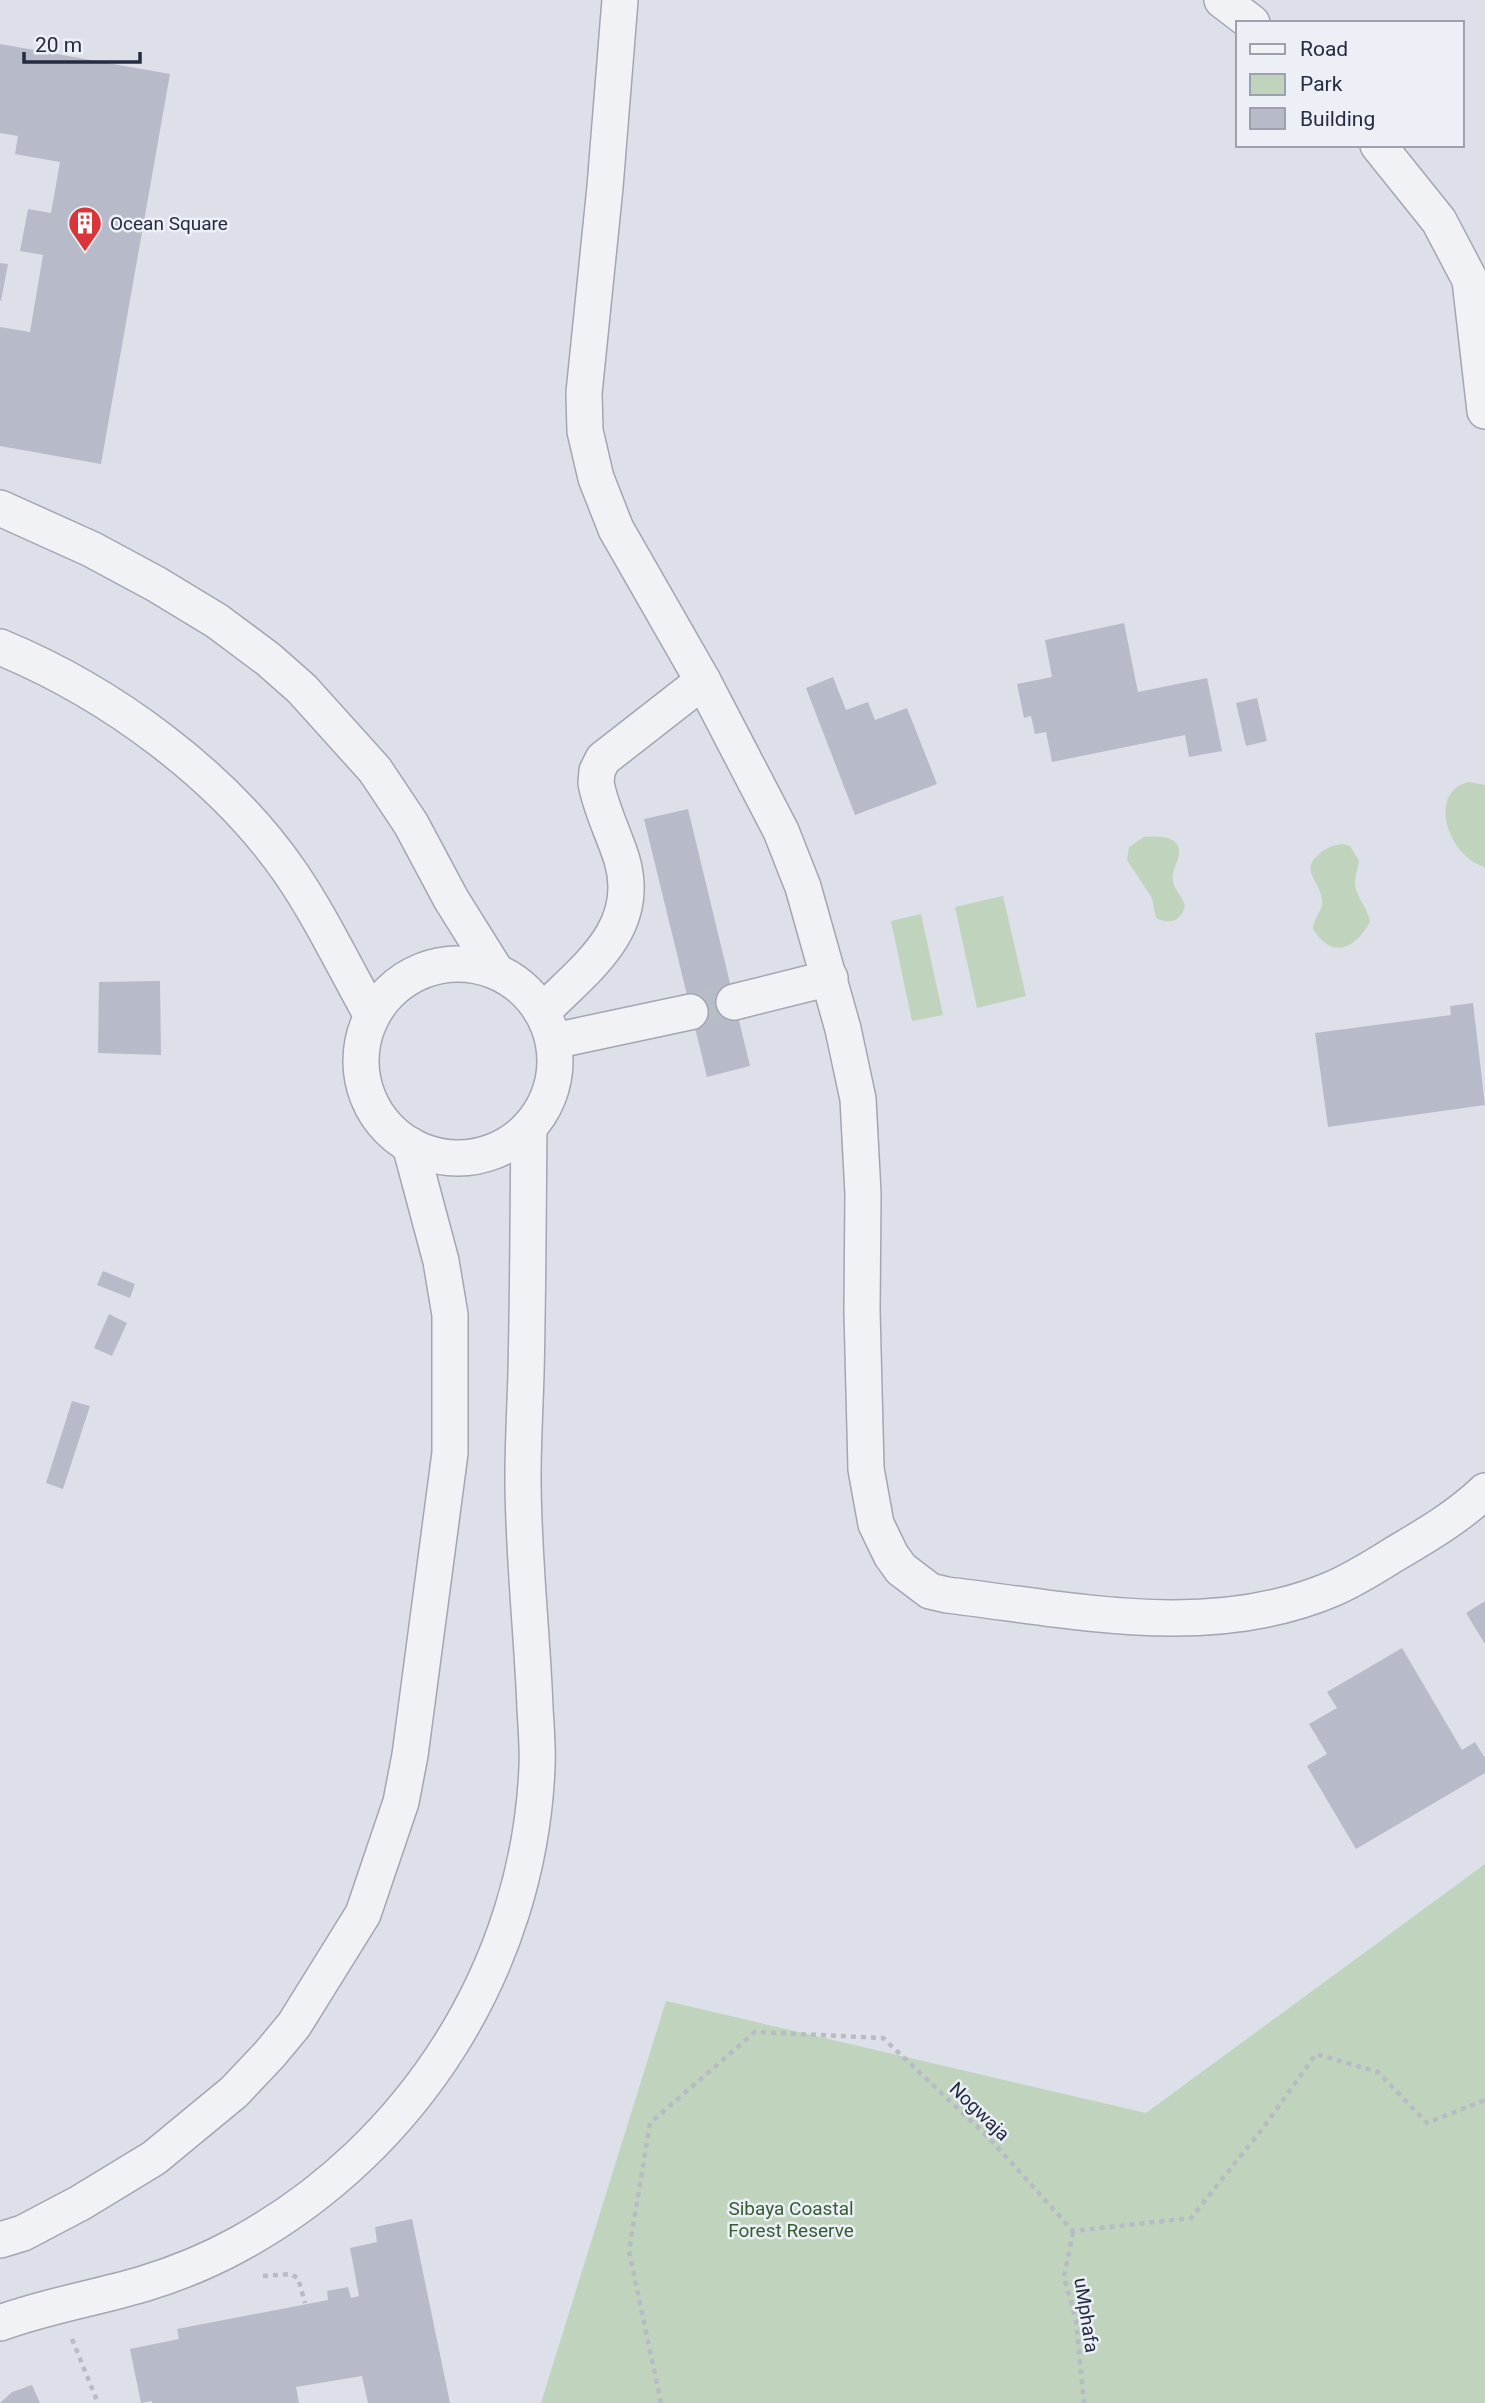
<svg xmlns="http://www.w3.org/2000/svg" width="1485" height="2403" viewBox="0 0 1485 2403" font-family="Roboto,sans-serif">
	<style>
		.green { fill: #c0d3bd }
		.building { fill: #b7bbc9 }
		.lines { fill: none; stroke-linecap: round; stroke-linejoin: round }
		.street-tunnel { stroke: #b8bcc6; stroke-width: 35; stroke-dasharray: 35 18; stroke-linecap: butt }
		.street-casing { stroke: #a2a6b2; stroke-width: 38 }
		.path { stroke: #b7bbc3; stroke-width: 4.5; stroke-dasharray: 5 5; stroke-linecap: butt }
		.street { stroke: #f0f2f6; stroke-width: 35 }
		.labels { text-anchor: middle; stroke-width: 5; stroke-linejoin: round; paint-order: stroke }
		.poi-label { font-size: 19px; fill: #252c40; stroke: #edeff6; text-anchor: start }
		.street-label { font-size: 19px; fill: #252c40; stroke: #edeff6 }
		.park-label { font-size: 19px; fill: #345e31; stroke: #edeff6 }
	</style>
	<rect width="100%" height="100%" fill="#dde0e8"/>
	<g class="green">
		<path d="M1469,782L1485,785V867C1448,857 1426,792 1469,782Z"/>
		<path d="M1144,837C1157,836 1181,835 1179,854C1178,863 1171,871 1173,881C1174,890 1183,897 1185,906C1181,921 1170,925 1156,918L1152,898L1127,860L1129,847Z"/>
		<path d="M1343,844L1350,846L1359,861C1358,869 1355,876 1355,884C1355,895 1368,908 1370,922C1355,949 1332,960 1313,929C1313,918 1324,910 1322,899C1320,882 1300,870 1318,855C1326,848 1332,845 1343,844Z"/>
		<polygon points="1003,896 1026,996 977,1008 955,907"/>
		<polygon points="921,914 943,1015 912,1021 891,921"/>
		<polygon points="1485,1864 1485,2403 541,2403 666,2001 1146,2113"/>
	</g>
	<g class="building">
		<polygon points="0,44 170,74 101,464 0,446 0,327 30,332 43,255 20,251 28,209 51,213 60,162 15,154 18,136 0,133"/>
		<polygon points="0,263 8,264 1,301 0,300"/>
		<polygon points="1124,623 1138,692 1207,678 1222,751 1189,757 1185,735 1052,762 1046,732 1035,734 1031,716 1024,718 1017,684 1052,677 1045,640"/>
		<polygon points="833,677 846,710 868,702 875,720 907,708 937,784 855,815 806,688"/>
		<polygon points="1257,698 1267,741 1246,746 1236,703"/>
		<polygon points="688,809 750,1066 707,1077 644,819"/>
		<polygon points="160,981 161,1055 98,1053 99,982"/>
		<polygon points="1473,1003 1485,1105 1328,1127 1315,1033 1451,1015 1450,1006"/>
		<polygon points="103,1271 135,1284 130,1298 97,1285"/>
		<polygon points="109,1314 127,1323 112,1356 94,1348"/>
		<polygon points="72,1401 90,1406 63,1489 46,1483"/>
		<polygon points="1485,1601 1485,1644 1466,1613"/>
		<polygon points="1402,1648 1462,1750 1475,1742 1485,1758 1485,1773 1356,1849 1307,1766 1327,1754 1309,1724 1337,1708 1327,1692"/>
		<polygon points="412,2219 450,2403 368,2403 362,2376 296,2387 299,2403 152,2403 152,2401 141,2403 130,2349 179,2339 177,2329 328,2300 327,2291 348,2287 351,2298 359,2296 350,2248 377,2242 375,2227"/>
		<polygon points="32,2385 40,2403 0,2403 12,2392"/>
	</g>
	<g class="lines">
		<polyline class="street-tunnel" points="690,1012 734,1002"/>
		<g class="street-casing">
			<g id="street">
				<path d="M620,0L605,187L584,393L585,431L596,478L616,529L703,681L781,831L803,887L843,1029L858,1099L863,1194L862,1311L866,1469L876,1524L891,1555L901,1569L930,1591L947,1595C1074,1610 1210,1641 1332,1589C1353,1580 1374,1567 1393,1555C1425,1536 1458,1517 1485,1491"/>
				<polyline points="1222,0 1252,23"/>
				<polyline points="1378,145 1439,221 1470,280 1485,411"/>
				<polyline points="0,508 91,549 156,584 217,621 268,659 302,689 375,770 411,824 451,899 496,971"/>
				<path d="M0,647C109,692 222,774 290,872C321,917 345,968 372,1016"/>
				<circle cx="458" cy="1061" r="97"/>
				<polyline points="734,1002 830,978"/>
				<path d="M543,1011C586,968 642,929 622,860C614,834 601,810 596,783L597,771L603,759L703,681"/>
				<polyline points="554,1041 690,1012"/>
				<polyline points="0,2240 23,2233 80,2203 154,2158 234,2092 269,2055 294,2025 363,1914 401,1802 410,1755 450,1453 450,1315 441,1261 410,1145"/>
				<path d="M0,2323C46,2306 96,2298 143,2284C176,2274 210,2260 239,2244C414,2148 529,1966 537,1767C538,1748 536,1727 535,1708C532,1631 523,1554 523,1478C523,1443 525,1408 526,1373C528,1292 528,1210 529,1128"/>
			</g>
		</g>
		<g class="path">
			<polyline points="1073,2232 1064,2277 1076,2320 1084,2403"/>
			<polyline points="263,2276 290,2274 298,2278 305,2303"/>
			<polyline points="72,2339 98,2403"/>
			<polyline points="661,2403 629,2251 650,2123 755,2032 883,2038 989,2138 1073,2231 1191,2218 1263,2128 1316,2054 1378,2072 1427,2123 1485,2100"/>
		</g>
		<use href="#street" class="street"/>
	</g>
	<defs>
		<g id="building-pin" transform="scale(1.75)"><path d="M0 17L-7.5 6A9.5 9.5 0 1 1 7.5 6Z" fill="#db353a" stroke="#edeff6"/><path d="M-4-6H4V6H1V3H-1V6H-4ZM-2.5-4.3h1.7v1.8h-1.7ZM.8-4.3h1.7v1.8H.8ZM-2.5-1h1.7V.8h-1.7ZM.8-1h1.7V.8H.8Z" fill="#fff"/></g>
	</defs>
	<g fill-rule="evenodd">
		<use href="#building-pin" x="85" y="223"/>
	</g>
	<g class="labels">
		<g class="poi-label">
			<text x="110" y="230">Ocean Square</text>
		</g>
		<g class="street-label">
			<text transform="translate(980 2111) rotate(44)" y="7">Nogwaja</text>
			<text transform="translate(1087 2315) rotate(81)" y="7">uMphafa</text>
		</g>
		<g class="park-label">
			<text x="791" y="2215">Sibaya Coastal<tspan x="791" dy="22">Forest Reserve</tspan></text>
		</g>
	</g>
	<rect x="1236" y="21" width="228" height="126" fill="#edeff6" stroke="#9da1ad" stroke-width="2"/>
	<rect x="1250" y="44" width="35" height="10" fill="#f0f2f6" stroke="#9da1ad" stroke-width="2"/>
	<text x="1300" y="56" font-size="21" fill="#252c40">Road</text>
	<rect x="1250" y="74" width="35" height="21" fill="#c0d3bd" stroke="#9da1ad" stroke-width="2"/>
	<text x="1300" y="91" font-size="21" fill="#252c40">Park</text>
	<rect x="1250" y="108" width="35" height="21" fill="#b7bbc9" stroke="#9da1ad" stroke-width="2"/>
	<text x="1300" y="126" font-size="21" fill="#252c40">Building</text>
	<path d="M24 52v10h116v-10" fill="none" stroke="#252c40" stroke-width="3.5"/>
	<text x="35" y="52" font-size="21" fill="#252c40" stroke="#edeff6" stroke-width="5" paint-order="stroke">20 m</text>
</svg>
